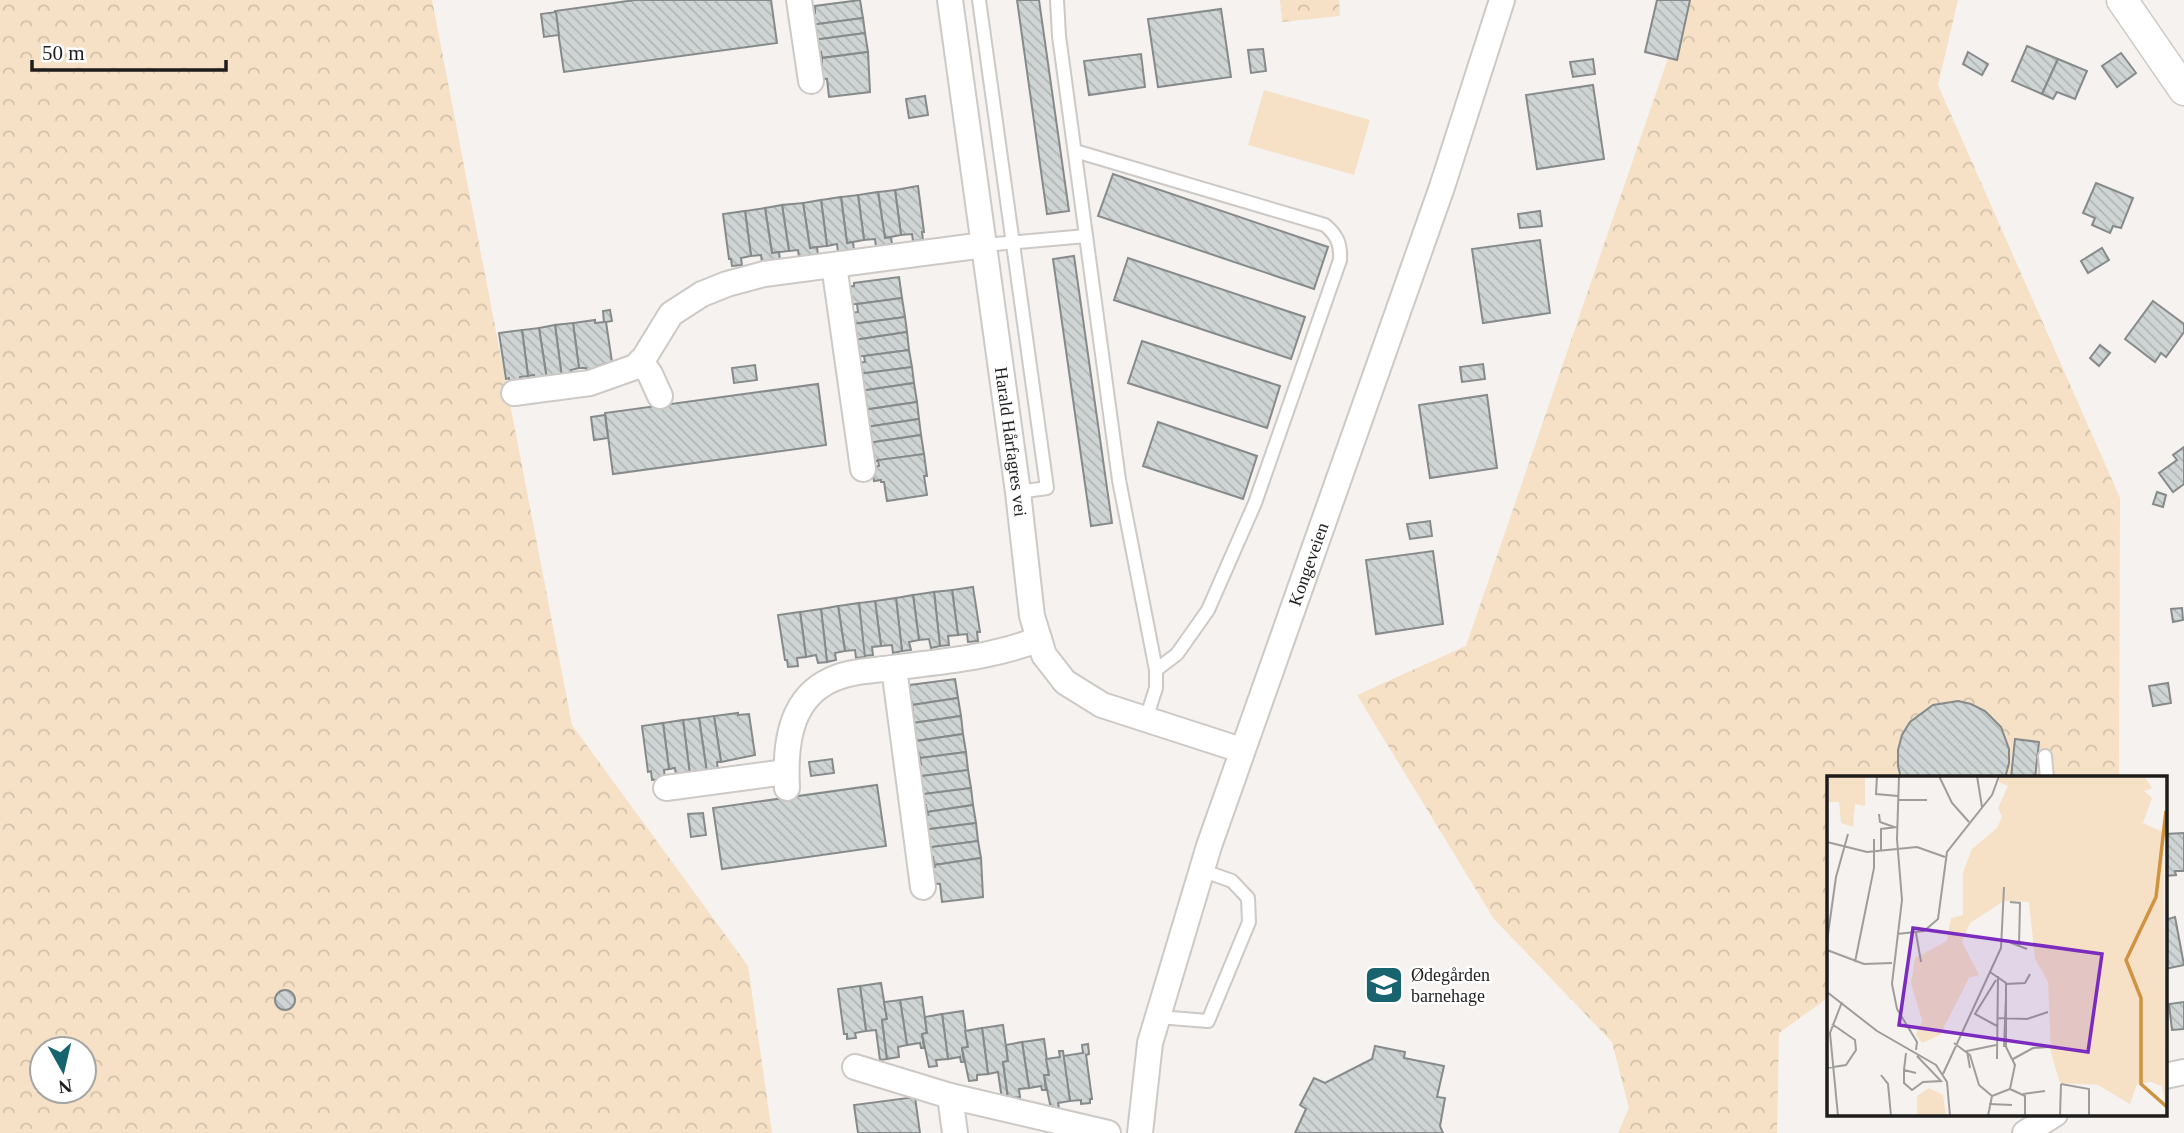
<svg xmlns="http://www.w3.org/2000/svg" width="2184" height="1133" viewBox="0 0 2184 1133" font-family="Georgia,serif">
	<style>
		.forest { fill: url(#forest-crowns); fill-rule: evenodd }
		.pitch { fill: #f6e1c6 }
		.building { fill: url(#building-back-hatch); stroke: #868a8b; stroke-width: 2 }
		.lines { fill: none; stroke-linecap: round; stroke-linejoin: round }
		.service-casing { stroke: #ccc9c6; stroke-width: 16 }
		.minor-casing { stroke: #ccc9c6; stroke-width: 28 }
		.tertiary-casing { stroke: #ccc9c6; stroke-width: 33 }
		.service { stroke: #fff; stroke-width: 12 }
		.minor { stroke: #fff; stroke-width: 24 }
		.tertiary { stroke: #fff; stroke-width: 30 }
		.labels { text-anchor: middle; stroke-width: 5; stroke-linejoin: round; paint-order: stroke }
		.street-label { font-size: 18px; fill: #1e1d1c; stroke: #fff }
		.poi-label { font-size: 18px; fill: #1e1d1c; stroke: #fff; text-anchor: start }
		.inset-river { fill: none; stroke: #cf9341; stroke-width: 3.5 }
		.inset-road { fill: none; stroke: #9f9d9b; stroke-width: 2 }
		.view { fill: #7b2cbf; fill-opacity: 0.15; stroke: #7b2cbf; stroke-width: 3.5 }
		.inset-edge { fill: none; stroke: #1e1d1c; stroke-width: 3.5 }
	</style>
	<defs>
		<pattern id="forest-crowns" width="20" height="18" patternUnits="userSpaceOnUse" patternTransform="scale(1.75)"><rect width="20" height="18" fill="#f6e1c6"/><path d="M2 6a3 3 0 1 1 6 0M12 15a3 3 0 1 1 6 0" fill="none" stroke="#d2c1aa"/></pattern>
		<pattern id="building-back-hatch" width="6" height="6" patternUnits="userSpaceOnUse" patternTransform="scale(1.75)"><rect width="6" height="6" fill="#cfd4d4"/><path d="M-1 5l2 2M0 0l6 6M5-1l2 2" fill="none" stroke="#b1b6b5"/></pattern>
	</defs>
	<rect width="100%" height="100%" fill="#f5f2ef"/>
	<g class="forest">
		<path d="M0,0H432L572,725L748,966L772,1133H0ZM42,1049H84V1091H42Z"/>
		<polygon points="1280,0 1339,0 1340,16 1282,22"/>
		<polygon points="1688,0 1958,0 1938,85 2120,498 2119,778 1829,778 1829,997 1779,1033 1777,1133 1618,1133 1629,1108 1612,1042 1494,919 1357,695 1466,646"/>
	</g>
	<polygon class="pitch" points="1264,90 1370,120 1354,175 1248,145"/>
	<g class="building">
		<polygon points="635,0 771,0 777,43 564,72 555,11"/>
		<polygon points="860,0 863,18 810,25 809,13 815,13 815,6"/>
		<polygon points="1017,0 1039,0 1069,211 1047,214"/>
		<polygon points="1657,0 1690,0 1677,60 1645,52"/>
		<polygon points="1221,9 1231,77 1158,87 1148,19"/>
		<polygon points="556,12 559,35 544,37 541,14"/>
		<polygon points="863,18 865,33 813,40 810,25"/>
		<polygon points="865,33 868,52 822,58 821,52 814,53 813,40"/>
		<polygon points="2027,46 2058,59 2042,94 2012,81"/>
		<polygon points="1263,49 1266,71 1251,73 1248,50"/>
		<polygon points="868,52 870,92 829,97 827,79 818,78 816,64 822,64 822,58"/>
		<polygon points="1968,52 1988,64 1982,75 1963,64"/>
		<polygon points="2121,53 2136,73 2117,87 2102,66"/>
		<polygon points="1141,54 1145,87 1089,95 1084,61"/>
		<polygon points="1593,59 1595,74 1573,77 1570,62"/>
		<polygon points="2058,59 2087,71 2075,99 2057,92 2053,99 2042,94"/>
		<polygon points="1593,85 1604,159 1537,169 1526,95"/>
		<polygon points="925,96 928,115 909,118 906,99"/>
		<polygon points="1113,174 1328,247 1314,289 1098,216"/>
		<polygon points="2096,183 2133,198 2121,228 2113,226 2110,233 2092,225 2095,218 2083,213"/>
		<polygon points="918,186 924,232 922,232 923,240 913,241 912,234 901,235 895,190"/>
		<polygon points="895,190 901,235 885,238 878,192"/>
		<polygon points="878,192 885,238 891,237 892,244 876,247 875,239 864,240 858,195"/>
		<polygon points="858,195 864,240 847,243 841,197"/>
		<polygon points="841,197 847,243 853,242 854,250 838,252 837,244 827,246 821,200"/>
		<polygon points="821,200 827,246 810,248 803,203"/>
		<polygon points="803,203 810,248 817,247 818,255 799,257 798,250 789,251 782,205"/>
		<polygon points="782,205 789,251 772,253 765,208"/>
		<polygon points="765,208 772,253 779,252 780,260 762,262 761,255 751,256 745,211"/>
		<polygon points="745,211 751,256 741,258 742,265 732,266 731,259 729,259 723,214"/>
		<polygon points="1540,211 1542,226 1520,228 1518,214"/>
		<polygon points="1540,240 1550,313 1483,323 1472,249"/>
		<polygon points="2102,248 2109,260 2088,273 2081,261"/>
		<polygon points="1074,256 1112,523 1091,526 1053,259"/>
		<polygon points="1128,258 1305,317 1291,359 1114,300"/>
		<polygon points="899,277 902,298 849,305 846,287 854,286 854,283"/>
		<polygon points="902,298 905,317 852,324 850,313 858,312 857,304"/>
		<polygon points="2153,301 2184,324 2184,332 2166,357 2161,353 2155,362 2125,339"/>
		<polygon points="610,310 612,321 606,322 612,362 598,366 599,373 587,374 586,368 579,368 573,323 595,320 595,323 604,322 603,311"/>
		<polygon points="905,317 907,332 854,340 852,324"/>
		<polygon points="573,323 579,368 571,370 572,377 562,378 555,325"/>
		<polygon points="555,325 562,378 547,380 539,328"/>
		<polygon points="539,328 547,380 535,382 534,375 528,376 522,330"/>
		<polygon points="522,330 528,376 520,377 521,384 510,386 509,378 506,379 499,333"/>
		<polygon points="907,332 909,350 856,357 854,340"/>
		<polygon points="1142,341 1280,386 1267,428 1128,383"/>
		<polygon points="2100,345 2110,353 2099,366 2090,358"/>
		<polygon points="909,350 912,367 858,374 857,363 865,362 864,356"/>
		<polygon points="1483,364 1485,379 1462,382 1460,367"/>
		<polygon points="755,365 757,380 734,383 732,368"/>
		<polygon points="912,367 914,383 860,391 858,374"/>
		<polygon points="914,383 917,402 863,410 860,391"/>
		<polygon points="818,384 826,445 613,474 605,413"/>
		<polygon points="1487,395 1497,468 1430,478 1419,405"/>
		<polygon points="917,402 919,419 866,427 863,410"/>
		<polygon points="605,415 608,438 594,440 591,417"/>
		<polygon points="919,419 921,435 868,443 866,427"/>
		<polygon points="1158,422 1257,456 1243,499 1143,466"/>
		<polygon points="921,435 924,454 870,462 868,443"/>
		<polygon points="2184,447 2184,484 2173,492 2159,473 2177,460 2173,455"/>
		<polygon points="924,454 927,476 924,476 927,495 887,501 884,482 881,482 881,480 874,481 872,467 879,466 878,460"/>
		<polygon points="2157,492 2166,495 2163,507 2153,504"/>
		<polygon points="1430,521 1432,536 1410,539 1407,524"/>
		<polygon points="1433,551 1443,624 1376,634 1366,560"/>
		<polygon points="973,587 980,632 977,632 978,641 968,642 967,634 958,635 952,590"/>
		<polygon points="952,590 958,635 948,636 949,645 940,646 934,592"/>
		<polygon points="934,592 940,646 931,648 929,639 919,640 913,595"/>
		<polygon points="913,595 919,640 909,642 911,650 902,651 896,598"/>
		<polygon points="896,598 902,651 893,653 892,645 881,646 875,601"/>
		<polygon points="875,601 881,646 872,647 873,655 864,656 859,603"/>
		<polygon points="859,603 865,657 856,658 855,650 845,651 838,606"/>
		<polygon points="838,606 845,651 835,653 836,660 827,662 821,609"/>
		<polygon points="2182,608 2183,620 2173,622 2171,609"/>
		<polygon points="821,609 827,662 818,663 816,655 806,657 800,612"/>
		<polygon points="800,612 806,657 797,658 798,666 788,667 787,660 785,660 778,615"/>
		<polygon points="955,679 958,698 912,705 912,702 903,703 901,689 910,688 910,685"/>
		<polygon points="2168,683 2171,703 2153,706 2149,686"/>
		<polygon points="958,698 961,716 906,724 905,713 913,712 912,705"/>
		<polygon points="1958,701 1971,704 1985,711 2001,727 2009,749 2009,763 2005,778 1901,778 1898,766 1898,750 1902,735 1910,722 1933,705"/>
		<polygon points="738,713 738,715 749,714 755,755 721,762 714,716"/>
		<polygon points="714,716 721,762 717,762 718,771 707,773 699,718"/>
		<polygon points="961,716 963,734 909,742 906,724"/>
		<polygon points="699,718 707,773 690,775 683,720"/>
		<polygon points="683,720 690,775 676,776 675,768 669,769 663,723"/>
		<polygon points="663,723 669,769 664,770 665,779 652,780 651,771 648,772 642,726"/>
		<polygon points="963,734 966,752 920,758 919,753 911,754 909,742"/>
		<polygon points="2015,739 2039,742 2035,778 2011,778"/>
		<polygon points="966,752 968,770 914,777 912,765 921,764 920,758"/>
		<polygon points="832,759 834,773 811,776 809,762"/>
		<polygon points="968,770 971,788 916,795 914,777"/>
		<polygon points="877,785 886,846 722,869 713,808"/>
		<polygon points="971,788 973,805 927,812 926,805 918,806 916,795"/>
		<polygon points="973,805 976,823 922,830 920,816 928,815 927,812"/>
		<polygon points="703,813 706,835 691,837 688,814"/>
		<polygon points="976,823 978,841 924,848 922,830"/>
		<polygon points="2184,833 2184,871 2175,871 2176,875 2165,876 2165,834"/>
		<polygon points="978,841 981,858 934,865 933,857 926,858 924,848"/>
		<polygon points="981,858 983,897 942,902 940,884 929,883 927,868 935,867 934,865"/>
		<polygon points="2175,917 2184,965 2165,969 2165,920"/>
		<polygon points="881,983 887,1019 882,1020 887,1059 880,1060 876,1030 866,1031 860,986"/>
		<polygon points="860,986 866,1031 855,1033 856,1038 847,1039 847,1034 844,1034 838,989"/>
		<circle cx="285" cy="1000" r="10"/>
		<polygon points="922,997 927,1033 922,1034 924,1048 921,1048 920,1043 907,1045 900,1000"/>
		<polygon points="900,1000 907,1045 898,1047 899,1057 887,1059 882,1020 887,1019 884,1002"/>
		<polygon points="2184,1002 2184,1029 2172,1030 2169,1004"/>
		<polygon points="963,1011 968,1047 962,1048 964,1062 961,1062 960,1057 948,1059 942,1014"/>
		<polygon points="942,1014 948,1059 936,1060 937,1066 929,1067 922,1034 927,1033 925,1017"/>
		<polygon points="1003,1025 1008,1061 1003,1062 1008,1098 1002,1099 998,1072 988,1074 982,1028"/>
		<polygon points="982,1028 988,1074 977,1075 977,1080 969,1081 962,1048 968,1047 965,1031"/>
		<polygon points="1044,1039 1049,1075 1044,1075 1046,1090 1042,1090 1041,1086 1029,1088 1022,1042"/>
		<polygon points="1022,1042 1029,1088 1019,1089 1020,1097 1008,1098 1003,1062 1008,1061 1006,1045"/>
		<polygon points="1088,1044 1089,1054 1086,1055 1092,1099 1090,1099 1090,1103 1081,1104 1081,1100 1070,1101 1063,1056 1083,1053 1082,1045"/>
		<polygon points="1375,1046 1405,1052 1404,1058 1444,1066 1437,1097 1445,1098 1440,1126 1443,1133 1295,1133 1306,1109 1300,1105 1314,1078 1325,1083 1372,1059"/>
		<polygon points="1059,1051 1063,1051 1070,1101 1058,1103 1059,1108 1051,1109 1044,1075 1049,1075 1046,1059 1060,1057"/>
		<polygon points="915,1097 920,1133 858,1133 854,1105"/>
	</g>
	<g class="lines">
		<g class="service-casing">
			<g id="service">
				<polyline points="979,0 1047,488 1018,492"/>
				<polyline points="1057,0 1059,36 1119,480 1156,670 1156,688 1146,719"/>
				<path d="M1075,151L1325,225C1337,235 1341,244 1340,260L1255,503L1208,610L1177,654L1156,670"/>
				<polyline points="984,245 1086,236"/>
				<polyline points="2045,756 2047,778"/>
				<polyline points="1158,1017 1208,1021 1249,922 1248,898 1232,881 1201,870"/>
			</g>
		</g>
		<g class="minor-casing">
			<g id="minor">
				<polyline points="799,0 811,81"/>
				<path id="s1" d="M950,0L1018,492L1032,616L1044,655L1065,682L1102,705L1241,750"/>
				<polyline points="834,265 863,469"/>
				<polyline points="641,361 650,374 660,396"/>
				<polyline points="514,393 590,383 635,367 644,358 671,314 702,294 727,284 764,274 984,245"/>
				<polyline points="894,668 923,887"/>
				<polyline points="666,788 786,772"/>
				<path d="M787,788C785,750 788,704 825,683C845,671 870,671 892,668C942,661 992,658 1039,639"/>
				<polyline points="855,1067 950,1096 1108,1133"/>
				<polyline points="2165,1076 2184,1072"/>
				<polyline points="950,1096 955,1133"/>
				<path id="s2" d="M1140,1133L1150,1043L1209,846L1442,187L1502,0"/>
				<polyline points="2025,1133 2055,1114"/>
			</g>
		</g>
		<g class="tertiary-casing">
			<polyline id="tertiary" points="2122,0 2184,90"/>
		</g>
		<use href="#service" class="service"/>
		<use href="#minor" class="minor"/>
		<use href="#tertiary" class="tertiary"/>
	</g>
	<defs>
		<g id="school-square" transform="scale(2.0125)"><rect x="-9" y="-9" width="18" height="18" rx="4" fill="#17636e" stroke="#fff"/><path d="M0-5L7-2L0 1L-7-2ZM-4 1L0 2.5L4 1V4Q0 6-4 4Z" fill="#fff"/></g>
	</defs>
	<g fill-rule="evenodd">
		<use href="#school-square" x="1384" y="985"/>
	</g>
	<g class="labels">
		<g class="street-label">
			<text dy="6" stroke="none"><textPath href="#s1" startOffset="446">Harald Hårfagres vei</textPath></text>
			<text dy="6" stroke="none"><textPath href="#s2" startOffset="595">Kongeveien</textPath></text>
		</g>
		<g class="poi-label">
			<text x="1411" y="981">Ødegården<tspan x="1411" dy="21">barnehage</tspan></text>
		</g>
	</g>
	<g transform="translate(1827 776)">
		<rect width="340" height="340" fill="#f5f2ef"/>
		<path d="M38,0V30L28,28L26,51L14,47L12,26H0V1ZM317,0L325,12L317,15L325,22L316,47L336,56L339,330L335,310L324,306L310,308L303,328L271,309L233,307L224,277L221,206L208,183L202,126L177,125L143,147L135,166L152,199L142,202L113,259L95,267L89,259L95,245L84,207L88,182L120,165L124,142L136,139V96L145,73L170,52L175,41L171,32L181,10L172,6L173,1Z" fill="#f6e1c6"/>
		<path d="M102,312L116,319L119,339H90V320Z" fill="#f6e1c6"/>
		<path class="inset-river" d="M339,35L329,121L299,184L314,222V308L340,331"/>
		<path class="inset-road" d="M50,0L49,18L71,20M72,0L70,63L75,124L65,208L70,233L90,266L89,274M112,0L125,27L142,46M150,0L155,31M71,24H100M52,38L53,46L67,51M0,66L40,76L90,71L118,81M54,75V53L70,51M183,126L193,127L192,170M89,157L94,186M70,158L97,155L111,143L120,76L165,19L172,0M177,164L200,173M0,165L9,101L21,58M0,174L37,188L65,187M28,186L47,92V63M169,204L148,238L170,250M179,208L198,207L203,198M0,216L50,255L109,289L120,306L123,340M170,242L200,243L221,236M127,267L143,279L152,309L165,320M177,271L179,221M79,277L77,294L89,297M170,283L171,200M186,283L206,272L222,271M0,292L19,289L29,274L28,264L5,248M143,292L140,275L169,269M77,294V307L85,314L96,306L114,305L90,280M116,298L174,172L177,111M54,299L61,308L64,340M234,308L262,313V340M183,313L198,320V340M196,318L218,315M162,328L185,329M11,340L3,257L15,226M161,340L165,320L183,313L188,289L179,271V207L163,196M233,340L234,308"/>
		<path class="view" d="M86,152L275,178L261,276L72,249Z"/>
		<rect width="340" height="340" class="inset-edge"/>
	</g>
	<g transform="translate(63 1070) rotate(172)"><circle r="33" fill="#ffffff" stroke="#a5a5a4" stroke-width="2"/>
	<path d="M0-5L12 26L0 18L-12 26Z" fill="#17636e"/>
	<text y="-10" font-size="19" font-weight="bold" text-anchor="middle" fill="#1e1d1c">N</text>
	</g>
	<path d="M32 60v10h194v-10" fill="none" stroke="#1e1d1c" stroke-width="3.5"/>
	<text x="42" y="60" font-size="21" fill="#1e1d1c" stroke="#ffffff" stroke-width="5" paint-order="stroke">50 m</text>
</svg>
